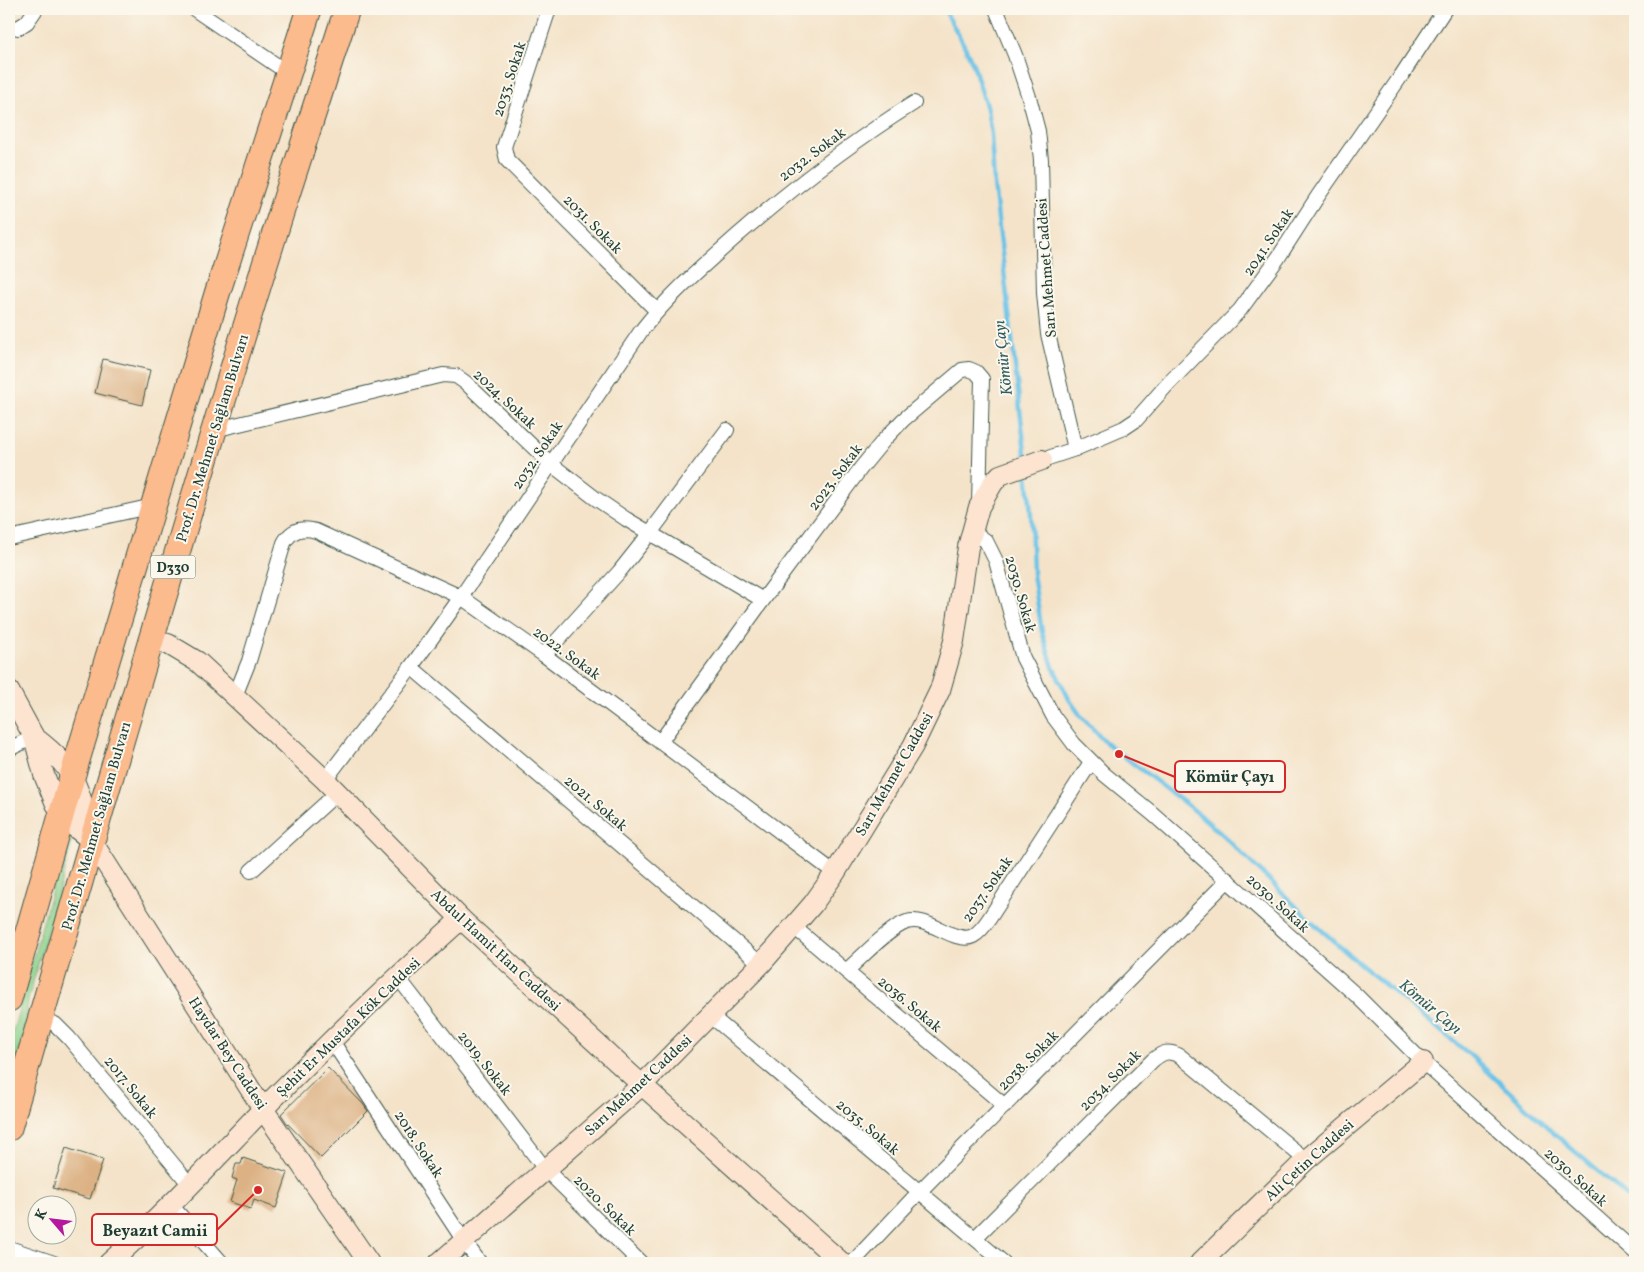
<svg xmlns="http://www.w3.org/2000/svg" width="1644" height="1272" viewBox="0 0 1644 1272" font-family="Vollkorn,serif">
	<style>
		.green { fill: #8ad18b; stroke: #548760 }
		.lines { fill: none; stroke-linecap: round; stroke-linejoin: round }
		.stream { stroke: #69c2e7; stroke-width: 4.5 }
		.building { fill: #dcb183 }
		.street-casing { stroke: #3f564a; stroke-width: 16 }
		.secondary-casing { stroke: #3f564a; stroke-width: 22 }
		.highway-casing { stroke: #3f564a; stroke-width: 27 }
		.street { stroke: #fff; stroke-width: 14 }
		.secondary { stroke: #fde4d1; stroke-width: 20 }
		.highway { stroke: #fbbb8d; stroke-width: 25 }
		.labels { text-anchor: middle; stroke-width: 4; stroke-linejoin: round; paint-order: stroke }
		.shield { fill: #fbf7ec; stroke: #61756b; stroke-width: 1 }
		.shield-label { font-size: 14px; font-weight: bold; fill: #1f3d34 }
		.street-label { font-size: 15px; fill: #1f3d34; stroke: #fbf7ec }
		.water-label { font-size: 16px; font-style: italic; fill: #325e61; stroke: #fbf7ec }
		.leader { fill: none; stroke: #d62828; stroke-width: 2 }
		.callout-dot { fill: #d62828; stroke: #fbf7ec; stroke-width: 2 }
		.callout { fill: #fbf7ec; stroke: #d62828; stroke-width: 2 }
		.callout-label { font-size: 16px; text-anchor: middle; font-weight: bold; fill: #1f3d34 }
	</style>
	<rect width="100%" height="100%" fill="#fbf7ec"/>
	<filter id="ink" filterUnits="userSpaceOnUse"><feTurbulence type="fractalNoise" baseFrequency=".02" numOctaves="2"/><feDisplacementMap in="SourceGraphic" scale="10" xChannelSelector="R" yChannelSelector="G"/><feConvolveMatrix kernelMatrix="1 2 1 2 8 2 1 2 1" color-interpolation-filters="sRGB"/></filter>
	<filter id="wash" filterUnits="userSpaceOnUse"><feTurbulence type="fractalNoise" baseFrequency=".0096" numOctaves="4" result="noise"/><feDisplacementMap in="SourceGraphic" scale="20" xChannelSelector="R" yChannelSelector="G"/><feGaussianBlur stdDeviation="1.12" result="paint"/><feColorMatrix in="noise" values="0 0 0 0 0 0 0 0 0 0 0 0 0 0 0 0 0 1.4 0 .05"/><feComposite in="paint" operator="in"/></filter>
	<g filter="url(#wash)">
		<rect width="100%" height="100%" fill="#f4e3c9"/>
		<polygon class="green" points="66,838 73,840 28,1000 25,1029 9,1089 9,1046"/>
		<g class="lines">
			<g class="stream">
				<polyline points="944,9 963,43 973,64 987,109 991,134 994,184 1026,461"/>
				<polyline points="1027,471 1031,515 1033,574 1042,632 1053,667 1069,699 1080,715 1105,742 1199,814 1229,841 1308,918 1354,959 1469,1054 1557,1136 1635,1203"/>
			</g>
		</g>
		<g id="blocks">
			<g class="building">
				<polygon points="103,359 150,370 142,405 95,393"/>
				<polygon points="328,1068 363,1104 368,1111 321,1158 287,1123 281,1114"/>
				<polygon points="66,1148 103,1160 90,1199 53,1188"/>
				<polygon points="243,1158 288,1173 276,1208 254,1200 251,1209 230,1202 237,1180 232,1178 236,1164 241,1164"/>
			</g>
		</g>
	</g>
	<g filter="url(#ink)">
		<use href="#blocks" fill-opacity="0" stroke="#3f564a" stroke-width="1"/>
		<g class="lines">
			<g class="street-casing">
				<g id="street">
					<polyline points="194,9 288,73"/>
					<polyline points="549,9 504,147 507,160 657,311"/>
					<polyline points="996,9 1015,55 1029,97 1038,131 1041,160 1044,293 1048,334 1075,449 1042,460"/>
					<polyline points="9,26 18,28 27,22 36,9"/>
					<polyline points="214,430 443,375 456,376 466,383 551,464 595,498 626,519 763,600"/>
					<polyline points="1075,449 1124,428 1136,420 1166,386 1240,310 1278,258 1318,196 1401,76 1445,9"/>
					<polyline points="971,530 986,541 996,561 1023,658 1053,716 1074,744 1104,774 1153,814 1356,995 1423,1062 1635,1252"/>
					<polyline points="9,538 153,506"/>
					<polyline points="544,655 619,572 650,533 727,430"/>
					<polyline points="411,667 761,964"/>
					<path d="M235,696L249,661L284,543C291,530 302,527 316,531L461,597L641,331C669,295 703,266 738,235C794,187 851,142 914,103"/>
					<polyline points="660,742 763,600 861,468 884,440 903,420 962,370 969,369 976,372 982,379 979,504"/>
					<polyline points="9,749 34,737"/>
					<polyline points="325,780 411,667 461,597 544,655 835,873"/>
					<polyline points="251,871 337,793"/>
					<polyline points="794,927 1005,1106"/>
					<path d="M846,971C861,958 890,927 907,922C928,915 955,945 973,936C980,932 985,925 989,919L1091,762"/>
					<polyline points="397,976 546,1170 641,1263"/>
					<polyline points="711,1016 1004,1263"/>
					<polyline points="39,1018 55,1024 69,1038 191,1186"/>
					<polyline points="332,1041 464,1241 480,1263"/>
					<polyline points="172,1206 222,1263"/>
					<path d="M975,1238L1153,1060C1163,1052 1168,1050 1180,1056L1306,1160"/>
					<polyline points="9,1248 54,1263"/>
					<polyline points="852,1263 919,1192 1228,880"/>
				</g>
			</g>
			<g class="secondary-casing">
				<g id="secondary">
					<polyline points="151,639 168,644 198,662 325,780 461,919 642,1085 842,1263"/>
					<polyline points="9,691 34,737 44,775 56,804 72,825 91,840 263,1109 369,1263"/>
					<path d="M34,737C43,744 52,751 60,760C80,782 85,812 91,840"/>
					<path d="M109,1263C165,1214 215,1159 267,1105C330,1041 394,979 461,919"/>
					<polyline points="439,1263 642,1085 761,964 813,904 835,873 913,746 940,690 954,641 968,547 979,507 993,483 1000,475 1042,460"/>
					<polyline points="1200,1263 1306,1160 1423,1062"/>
				</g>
			</g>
			<g class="highway-casing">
				<g id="highway">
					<polyline points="9,999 72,777 217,294 309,9"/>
					<path d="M9,1128C97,821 186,515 282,210C303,143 326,76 347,9"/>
				</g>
			</g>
			<use href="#street" class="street"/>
			<use href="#secondary" class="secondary"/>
			<use href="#highway" class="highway"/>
		</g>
	</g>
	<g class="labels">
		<rect class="shield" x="150.5" y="555.5" width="45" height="23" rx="4"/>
		<g class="shield-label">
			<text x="173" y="572">D330</text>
		</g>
		<g class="street-label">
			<text transform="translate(509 79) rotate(-72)" y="5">2033. Sokak</text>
			<text transform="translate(812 154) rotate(-37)" y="5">2032. Sokak</text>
			<text transform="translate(593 224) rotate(45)" y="5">2031. Sokak</text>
			<text transform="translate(1268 242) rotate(-56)" y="5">2041. Sokak</text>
			<text transform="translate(1046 268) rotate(-94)" y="5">Sarı Mehmet Caddesi</text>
			<text transform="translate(505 399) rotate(43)" y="5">2024. Sokak</text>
			<text transform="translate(212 438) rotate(-73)" y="5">Prof. Dr. Mehmet Sağlam Bulvarı</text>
			<text transform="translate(537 455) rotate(-56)" y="5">2032. Sokak</text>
			<text transform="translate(835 477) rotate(-53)" y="5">2023. Sokak</text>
			<text transform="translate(1021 594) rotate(74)" y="5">2030. Sokak</text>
			<text transform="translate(567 653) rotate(36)" y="5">2022. Sokak</text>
			<text transform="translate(894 774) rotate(-60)" y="5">Sarı Mehmet Caddesi</text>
			<text transform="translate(596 803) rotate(40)" y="5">2021. Sokak</text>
			<text transform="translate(96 826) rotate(-74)" y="5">Prof. Dr. Mehmet Sağlam Bulvarı</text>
			<text transform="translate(987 889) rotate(-55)" y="5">2037. Sokak</text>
			<text transform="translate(1278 903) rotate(42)" y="5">2030. Sokak</text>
			<text transform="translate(496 950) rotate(43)" y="5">Abdul Hamit Han Caddesi</text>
			<text transform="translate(910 1004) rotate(40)" y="5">2036. Sokak</text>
			<text transform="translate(348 1027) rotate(-44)" y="5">Şehit Er Mustafa Kök Caddesi</text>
			<text transform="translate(228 1053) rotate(57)" y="5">Haydar Bey Caddesi</text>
			<text transform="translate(1028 1060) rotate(-45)" y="5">2038. Sokak</text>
			<text transform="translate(485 1063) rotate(52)" y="5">2019. Sokak</text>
			<text transform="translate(1110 1080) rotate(-45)" y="5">2034. Sokak</text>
			<text transform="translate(638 1085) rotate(-43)" y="5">Sarı Mehmet Caddesi</text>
			<text transform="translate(131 1087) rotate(51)" y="5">2017. Sokak</text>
			<text transform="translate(868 1127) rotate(40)" y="5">2035. Sokak</text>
			<text transform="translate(419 1144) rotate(57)" y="5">2018. Sokak</text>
			<text transform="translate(1309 1160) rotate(-42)" y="5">Ali Çetin Caddesi</text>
			<text transform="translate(1576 1177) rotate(42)" y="5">2030. Sokak</text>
			<text transform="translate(605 1205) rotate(44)" y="5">2020. Sokak</text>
		</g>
		<g class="water-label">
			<text transform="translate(1002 358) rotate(-96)" y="6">Kömür Çayı</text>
			<text transform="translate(1431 1006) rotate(40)" y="6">Kömür Çayı</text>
		</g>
	</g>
	<path class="leader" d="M1119 754L1175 777M258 1190L217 1230"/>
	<g class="callout-dot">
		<circle cx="1119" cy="754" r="5"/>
		<circle cx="258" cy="1190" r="5"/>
	</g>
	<g class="callout">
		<rect x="1175" y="761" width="110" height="31" rx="5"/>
		<rect x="92" y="1214" width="125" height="31" rx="5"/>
	</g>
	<g class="callout-label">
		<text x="1230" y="782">Kömür Çayı</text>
		<text x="155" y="1236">Beyazıt Camii</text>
	</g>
	<rect width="1644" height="1272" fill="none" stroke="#fbf7ec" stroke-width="30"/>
	<g transform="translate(52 1220) rotate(298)"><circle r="24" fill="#fbf7ec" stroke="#a3ada2"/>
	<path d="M0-4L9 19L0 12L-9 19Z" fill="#b5179e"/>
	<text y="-8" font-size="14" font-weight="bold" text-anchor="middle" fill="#1f3d34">K</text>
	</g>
</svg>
